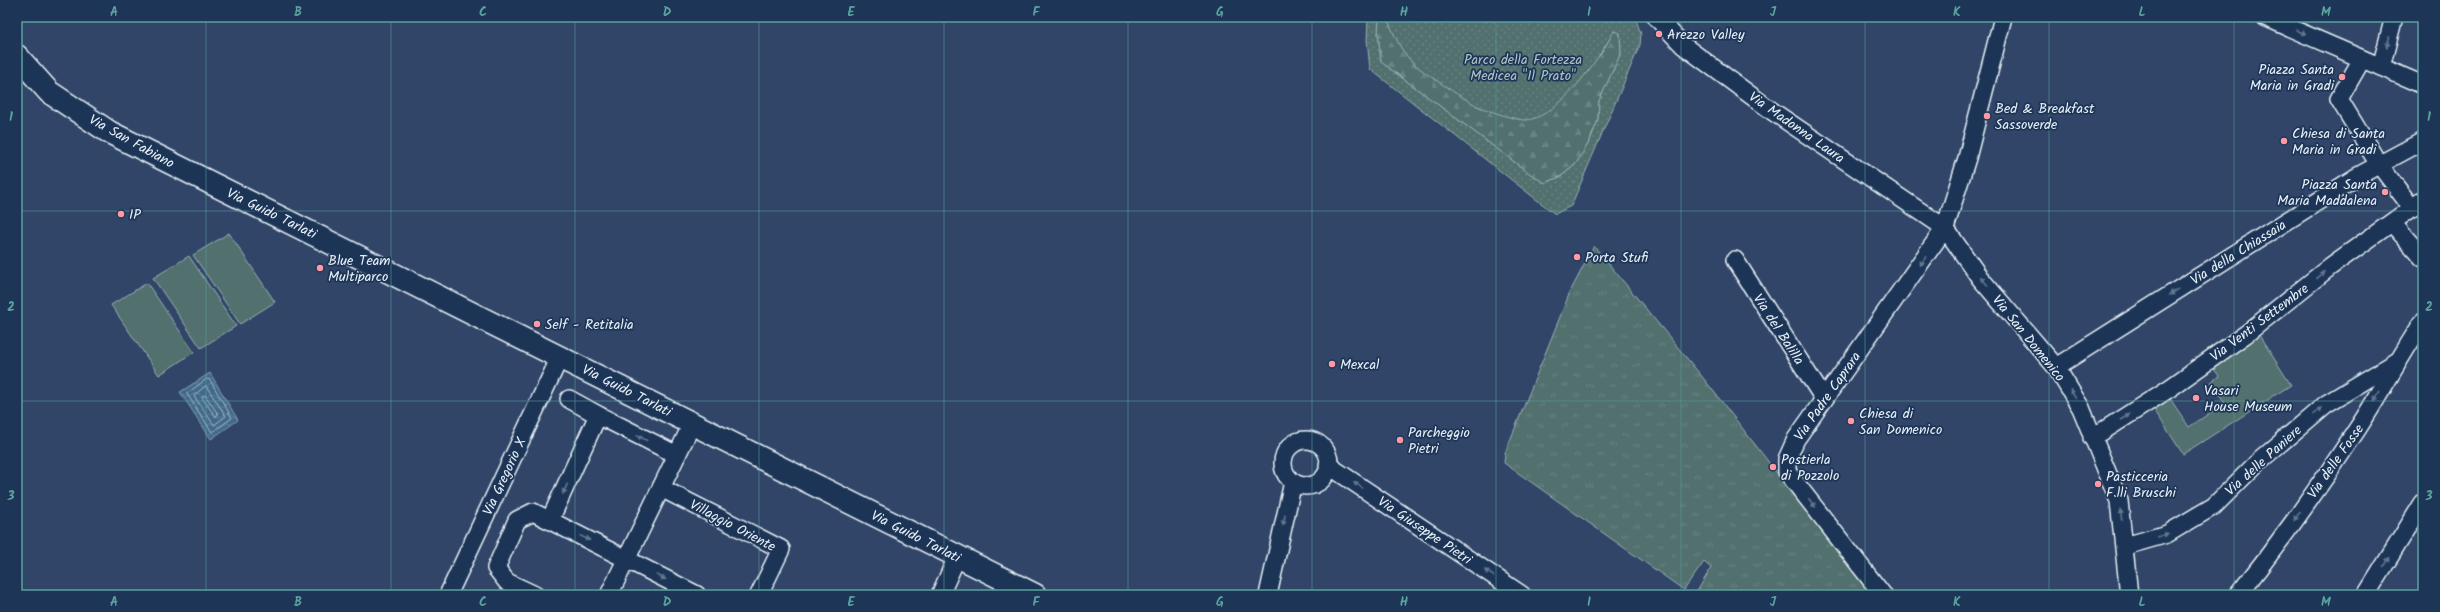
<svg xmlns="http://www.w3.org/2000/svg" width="2440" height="612" viewBox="0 0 2440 612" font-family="Kalam,sans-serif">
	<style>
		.grass { fill: url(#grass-tufts); stroke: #9cb0b3 }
		.forest { fill: url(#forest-firs); stroke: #9cb0b3 }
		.park { fill: url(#park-dots); stroke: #9cb0b3 }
		.garden { fill: #516f6e; stroke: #9cb0b3 }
		.water { fill: url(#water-waves); stroke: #849fb6 }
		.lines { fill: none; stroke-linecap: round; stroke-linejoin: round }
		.shore { stroke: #a6bbcc; stroke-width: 1 }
		.minor-casing { stroke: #e8f1f8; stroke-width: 20 }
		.secondary-casing { stroke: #e8f1f8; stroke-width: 25 }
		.minor { stroke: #1d3557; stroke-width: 17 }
		.secondary { stroke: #1d3557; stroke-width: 22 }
		.oneway { fill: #64778f }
		.grid { fill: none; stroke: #5ba19e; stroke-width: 1; stroke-opacity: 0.55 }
		.poi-dot { fill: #ff9aa2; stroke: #1d3557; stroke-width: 1.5 }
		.labels { text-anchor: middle; stroke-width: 3.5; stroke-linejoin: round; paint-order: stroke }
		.poi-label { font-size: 14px; fill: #e8f1f8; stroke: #1d3557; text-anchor: start }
		.park-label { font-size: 14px; fill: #b3c4c8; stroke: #1d3557 }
		.street-label { font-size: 14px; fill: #e8f1f8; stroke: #1d3557 }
		.neatline { fill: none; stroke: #5ba19e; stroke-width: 1.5 }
		.grid-label { font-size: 13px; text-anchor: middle; font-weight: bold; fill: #5ba19e }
	</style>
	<defs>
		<pattern id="grass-tufts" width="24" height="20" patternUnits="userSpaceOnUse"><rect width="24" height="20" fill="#516f6e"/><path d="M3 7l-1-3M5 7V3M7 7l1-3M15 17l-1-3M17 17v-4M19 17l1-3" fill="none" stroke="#6a8483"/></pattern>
		<pattern id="forest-firs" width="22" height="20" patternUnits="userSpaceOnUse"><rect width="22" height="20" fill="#516f6e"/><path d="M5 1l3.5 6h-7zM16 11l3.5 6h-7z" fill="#6a8483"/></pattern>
		<pattern id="park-dots" width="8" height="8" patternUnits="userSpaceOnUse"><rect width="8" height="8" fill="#516f6e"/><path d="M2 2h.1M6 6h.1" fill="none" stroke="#6a8483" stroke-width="1.8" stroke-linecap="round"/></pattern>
		<pattern id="water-waves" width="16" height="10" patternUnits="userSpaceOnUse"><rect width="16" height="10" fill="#42698a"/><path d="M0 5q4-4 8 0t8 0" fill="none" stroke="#5d7f9b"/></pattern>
	</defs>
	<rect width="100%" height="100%" fill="#304568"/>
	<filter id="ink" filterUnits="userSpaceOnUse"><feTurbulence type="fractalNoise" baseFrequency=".025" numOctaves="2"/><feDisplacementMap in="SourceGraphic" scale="8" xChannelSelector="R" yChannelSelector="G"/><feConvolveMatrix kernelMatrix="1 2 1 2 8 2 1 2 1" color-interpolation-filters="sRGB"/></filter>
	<g filter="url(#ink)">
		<polygon class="grass" points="1594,246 1704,379 1872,595 1695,595 1711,568 1704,562 1684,590 1504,463 1505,453 1570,292"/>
		<polygon class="forest" points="1379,17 1387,17 1400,45 1479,107 1527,120 1601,54 1614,31 1617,31 1620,33 1621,53 1599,101 1598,120 1589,143 1575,165 1560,177 1545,183 1533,176 1381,62 1378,34"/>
		<path class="park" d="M1368,17H1379L1378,34L1381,62L1533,176L1545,183L1560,177L1575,165L1589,143L1598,120L1599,101L1621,53L1620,33L1614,31C1599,58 1561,116 1527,120C1518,121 1489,111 1480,107C1469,103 1423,72 1414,64C1401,52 1393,33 1387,17H1635L1641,34L1640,45L1571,206L1555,214L1370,69L1367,40Z"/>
		<g class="garden">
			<polygon points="229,233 275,302 240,324 193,255"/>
			<polygon points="189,256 236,326 201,348 153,278"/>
			<polygon points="147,283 194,352 159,375 111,305"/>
			<polygon points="2259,335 2291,385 2183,454 2151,405 2167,394 2189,427 2225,403 2211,382 2219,376 2211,365"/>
		</g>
		<polygon class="water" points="210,373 238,420 211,439 180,392"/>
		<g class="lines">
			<g class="shore">
				<polygon points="207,379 210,380 232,418 212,432 187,394"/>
				<polygon points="206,386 226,416 214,425 194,396"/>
				<polygon points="205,395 218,414 216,417 202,398"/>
			</g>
			<g class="minor-casing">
				<g id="minor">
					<polyline points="1656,17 1684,46 1772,111 1945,228 1980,278 2056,367 2081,408 2119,501 2129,595"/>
					<polyline points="2265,17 2423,85"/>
					<polyline points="2362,59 2339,99 2378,163 2412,208"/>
					<polyline points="2381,67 2394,17"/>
					<polyline points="2392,223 2423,258"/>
					<polyline points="1735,260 1824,399"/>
					<polyline points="2056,367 2358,176 2423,141"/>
					<polyline points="569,399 598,415"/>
					<polyline points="2092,438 2170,388 2246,334 2331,266 2423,200"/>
					<circle cx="1306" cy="463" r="23"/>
					<polyline points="1328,465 1522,595"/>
					<polyline points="661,488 781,549 759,595"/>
					<polyline points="550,520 598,415 677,455"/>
					<polyline points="2125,546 2167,534 2214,506 2257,463 2326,404 2396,362"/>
					<polyline points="448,595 560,357"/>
					<polyline points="535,595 507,582 496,568 517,520 533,512 697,595"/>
					<polyline points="609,595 692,424"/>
					<polyline points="940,595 957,557"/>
					<polyline points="1268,595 1293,482"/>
					<polyline points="1883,595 1787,472 1787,459 1796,439 1945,228 1967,158 2003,17"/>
					<path d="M2238,595C2281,541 2321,485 2358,428C2381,393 2400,356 2423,322"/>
					<polyline points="2366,595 2423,503"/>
				</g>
			</g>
			<g class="secondary-casing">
				<polyline id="secondary" points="17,56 49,92 109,132 1035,595"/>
			</g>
			<use href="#minor" class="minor"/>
			<use href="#secondary" class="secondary"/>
		</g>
		<defs><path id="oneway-solid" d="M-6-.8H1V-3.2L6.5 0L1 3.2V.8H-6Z"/></defs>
		<g class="oneway">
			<use href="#oneway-solid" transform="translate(2301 32) rotate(23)"/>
			<use href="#oneway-solid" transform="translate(2388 42) rotate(106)"/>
			<use href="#oneway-solid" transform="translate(1923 261) rotate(124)"/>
			<use href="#oneway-solid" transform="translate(2321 275) rotate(-39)"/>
			<use href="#oneway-solid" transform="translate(1984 281) rotate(-130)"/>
			<use href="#oneway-solid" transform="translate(2174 292) rotate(148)"/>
			<use href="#oneway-solid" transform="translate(2073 394) rotate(-122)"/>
			<use href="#oneway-solid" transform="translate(2377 396) rotate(120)"/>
			<use href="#oneway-solid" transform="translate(2318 411) rotate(-40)"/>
			<use href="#oneway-solid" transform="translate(2125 417) rotate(-33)"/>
			<use href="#oneway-solid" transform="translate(642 438) rotate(-153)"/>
			<use href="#oneway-solid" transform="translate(1358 485) rotate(-146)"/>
			<use href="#oneway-solid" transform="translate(565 489) rotate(115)"/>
			<use href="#oneway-solid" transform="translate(1812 503) rotate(52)"/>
			<use href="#oneway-solid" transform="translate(2121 515) rotate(-98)"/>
			<use href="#oneway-solid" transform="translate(2297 516) rotate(124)"/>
			<use href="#oneway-solid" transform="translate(1284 520) rotate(103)"/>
			<use href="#oneway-solid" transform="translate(2163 535) rotate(-19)"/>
			<use href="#oneway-solid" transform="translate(585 538) rotate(26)"/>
			<use href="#oneway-solid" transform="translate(2386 562) rotate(-59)"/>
			<use href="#oneway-solid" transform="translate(1489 573) rotate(-146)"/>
			<use href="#oneway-solid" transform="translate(661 577) rotate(28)"/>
		</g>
	</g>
	<path class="grid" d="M206,17V595M391,17V595M575,17V595M759,17V595M944,17V595M1128,17V595M1312,17V595M1496,17V595M1681,17V595M1865,17V595M2049,17V595M2234,17V595M17,211H2423M17,401H2423"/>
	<g class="poi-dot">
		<circle cx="1659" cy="34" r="4"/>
		<circle cx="2342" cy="77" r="4"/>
		<circle cx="1987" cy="116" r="4"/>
		<circle cx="2284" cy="141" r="4"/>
		<circle cx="2385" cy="192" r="4"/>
		<circle cx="121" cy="214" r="4"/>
		<circle cx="1577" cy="257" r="4"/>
		<circle cx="320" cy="268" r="4"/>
		<circle cx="537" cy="324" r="4"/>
		<circle cx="1332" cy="364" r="4"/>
		<circle cx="2196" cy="398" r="4"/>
		<circle cx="1851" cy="421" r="4"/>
		<circle cx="1400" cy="440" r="4"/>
		<circle cx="1773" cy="467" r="4"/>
		<circle cx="2098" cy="484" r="4"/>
	</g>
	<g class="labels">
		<g class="poi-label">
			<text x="1667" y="39">Arezzo Valley</text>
			<text x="2334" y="74" text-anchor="end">Piazza Santa<tspan x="2334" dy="16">Maria in Gradi</tspan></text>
			<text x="1995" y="113">Bed &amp; Breakfast<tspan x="1995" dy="16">Sassoverde</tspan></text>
			<text x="2292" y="138">Chiesa di Santa<tspan x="2292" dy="16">Maria in Gradi</tspan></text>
			<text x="2377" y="189" text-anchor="end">Piazza Santa<tspan x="2377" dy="16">Maria Maddalena</tspan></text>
			<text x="129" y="219">IP</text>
			<text x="1585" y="262">Porta Stufi</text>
			<text x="328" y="265">Blue Team<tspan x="328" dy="16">Multiparco</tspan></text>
			<text x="545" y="329">Self - Retitalia</text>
			<text x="1340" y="369">Mexcal</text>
			<text x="2204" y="395">Vasari<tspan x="2204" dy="16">House Museum</tspan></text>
			<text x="1859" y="418">Chiesa di<tspan x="1859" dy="16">San Domenico</tspan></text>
			<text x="1408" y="437">Parcheggio<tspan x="1408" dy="16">Pietri</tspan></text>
			<text x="1781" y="464">Postierla<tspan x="1781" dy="16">di Pozzolo</tspan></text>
			<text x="2106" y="481">Pasticceria<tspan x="2106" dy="16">F.lli Bruschi</tspan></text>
		</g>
		<g class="park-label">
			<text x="1523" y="64">Parco della Fortezza<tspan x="1523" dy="16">Medicea "Il Prato"</tspan></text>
		</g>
		<g class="street-label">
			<text transform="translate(1797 127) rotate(35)" y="5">Via Madonna Laura</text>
			<text transform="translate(132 141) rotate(29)" y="5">Via San Fabiano</text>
			<text transform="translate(272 213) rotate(26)" y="5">Via Guido Tarlati</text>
			<text transform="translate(2238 252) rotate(-32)" y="5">Via della Chiassaia</text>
			<text transform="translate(2259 322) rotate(-37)" y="5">Via Venti Settembre</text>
			<text transform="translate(1779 329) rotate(57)" y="5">Via del Balilla</text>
			<text transform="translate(2029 338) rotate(51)" y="5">Via San Domenico</text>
			<text transform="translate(627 390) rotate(27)" y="5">Via Guido Tarlati</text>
			<text transform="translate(1827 396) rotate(-55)" y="5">Via Padre Caprara</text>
			<text transform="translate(2263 460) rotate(-42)" y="5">Via delle Paniere</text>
			<text transform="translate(2335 461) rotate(-55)" y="5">Via delle Fosse</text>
			<text transform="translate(504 476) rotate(-65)" y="5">Via Gregorio X</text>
			<text transform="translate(733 525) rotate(28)" y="5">Villaggio Oriente</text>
			<text transform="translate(1425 530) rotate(34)" y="5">Via Giuseppe Pietri</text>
			<text transform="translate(916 536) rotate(27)" y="5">Via Guido Tarlati</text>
		</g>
	</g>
	<rect width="2440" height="612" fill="none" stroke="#1d3557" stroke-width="44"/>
	<rect x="22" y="22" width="2396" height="568" class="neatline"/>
	<g class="grid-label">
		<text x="114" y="16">A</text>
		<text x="298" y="16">B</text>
		<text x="483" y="16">C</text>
		<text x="667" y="16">D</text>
		<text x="851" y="16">E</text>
		<text x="1036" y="16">F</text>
		<text x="1220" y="16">G</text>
		<text x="1404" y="16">H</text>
		<text x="1589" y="16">I</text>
		<text x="1773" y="16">J</text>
		<text x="1957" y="16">K</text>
		<text x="2142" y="16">L</text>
		<text x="2326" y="16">M</text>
		<text x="11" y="121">1</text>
		<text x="2429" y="121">1</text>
		<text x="11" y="311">2</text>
		<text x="2429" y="311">2</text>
		<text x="11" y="500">3</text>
		<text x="2429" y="500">3</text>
		<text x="114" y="606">A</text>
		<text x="298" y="606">B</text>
		<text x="483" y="606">C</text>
		<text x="667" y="606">D</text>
		<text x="851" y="606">E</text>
		<text x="1036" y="606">F</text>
		<text x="1220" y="606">G</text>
		<text x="1404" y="606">H</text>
		<text x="1589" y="606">I</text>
		<text x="1773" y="606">J</text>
		<text x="1957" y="606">K</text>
		<text x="2142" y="606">L</text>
		<text x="2326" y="606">M</text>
	</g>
</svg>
